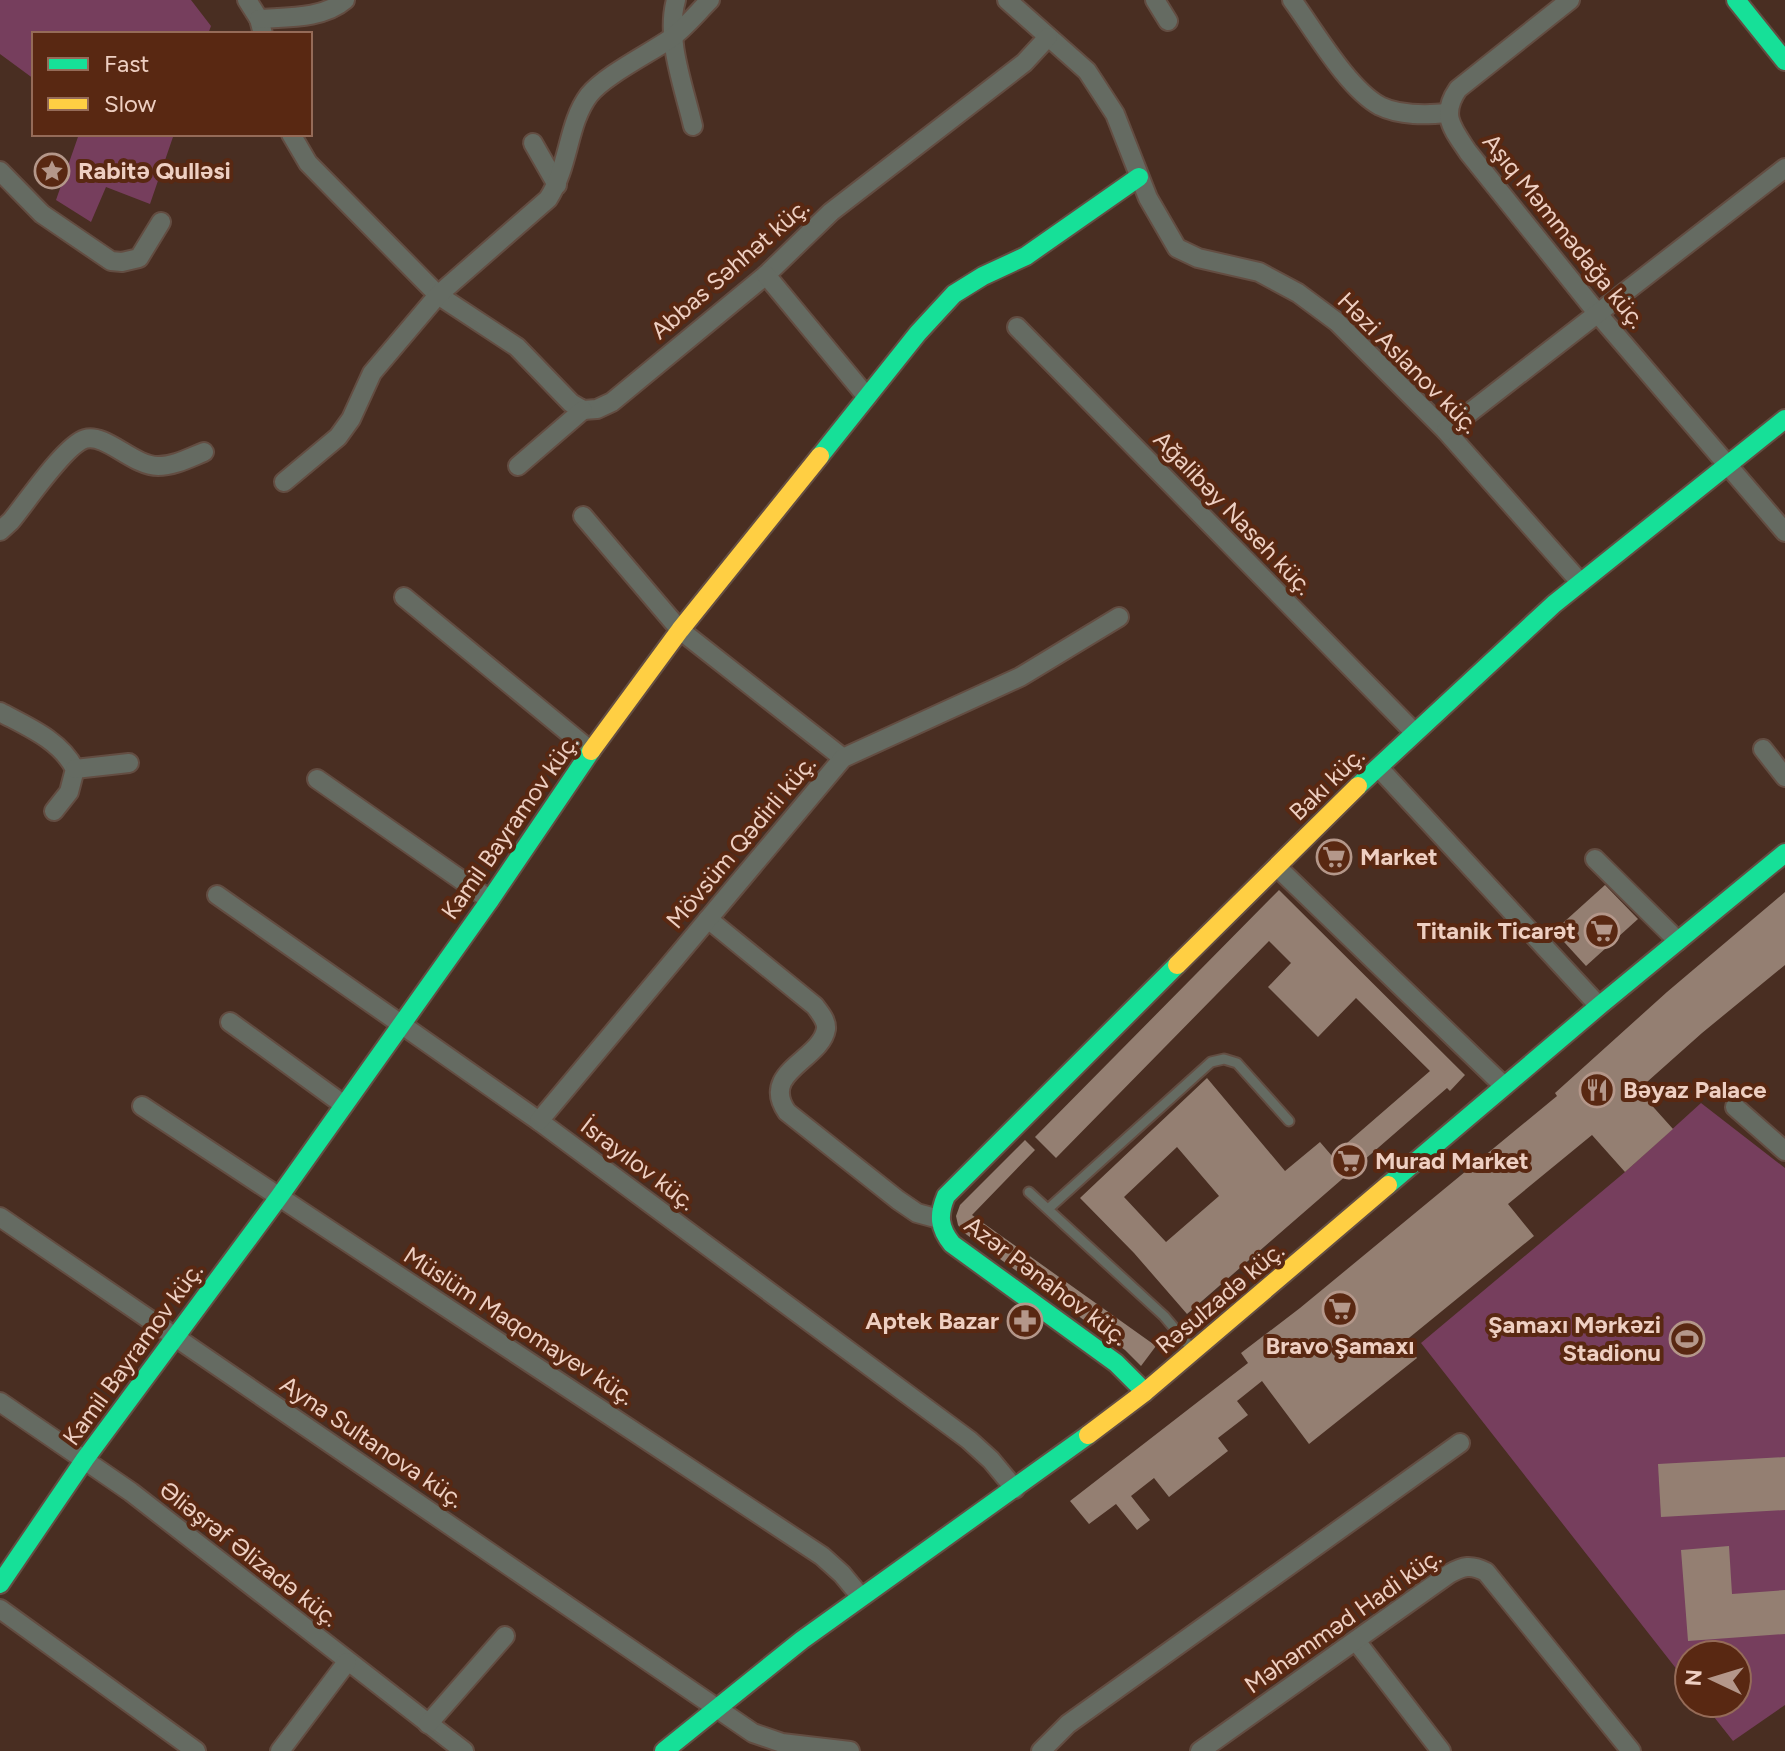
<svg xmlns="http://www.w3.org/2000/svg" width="1785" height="1751" viewBox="0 0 1785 1751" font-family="Figtree,sans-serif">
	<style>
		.green { fill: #763e5d }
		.building { fill: #947f72; fill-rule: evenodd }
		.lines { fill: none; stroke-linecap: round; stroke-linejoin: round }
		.lane-casing { stroke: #634d42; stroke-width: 13 }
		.street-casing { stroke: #634d42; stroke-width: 22 }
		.fast-casing { stroke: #634d42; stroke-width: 22 }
		.slow-casing { stroke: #634d42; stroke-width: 22 }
		.lane { stroke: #656b62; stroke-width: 9 }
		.street { stroke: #656b62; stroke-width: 18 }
		.fast { stroke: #16e098; stroke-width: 18 }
		.slow { stroke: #ffcf43; stroke-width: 18 }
		.labels { text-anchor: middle; stroke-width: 8; stroke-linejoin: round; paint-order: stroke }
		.poi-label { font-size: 24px; font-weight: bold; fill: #eecfc2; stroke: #592812; text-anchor: start }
		.street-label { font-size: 24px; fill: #eecfc2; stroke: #592812 }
	</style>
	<rect width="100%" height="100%" fill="#492e22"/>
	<g class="green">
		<polygon points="0,0 191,0 211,26 208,34 34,34 34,79 0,54"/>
		<polygon points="79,134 174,134 150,204 106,187 91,222 56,200"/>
		<polygon points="1701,1103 1785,1168 1785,1705 1733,1741 1703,1703 1737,1703 1737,1655 1689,1655 1689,1685 1421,1343 1625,1172"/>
	</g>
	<g class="building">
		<polygon points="1605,885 1638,919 1586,966 1554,931"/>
		<path d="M1279,890L1465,1075L1450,1091L1447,1088L1187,1314L1134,1253L1080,1198L1207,1078L1285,1171L1320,1142L1332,1156L1430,1071L1356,998L1318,1037L1268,987L1291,963L1269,941L1056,1158L1035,1137ZM1177,1147L1219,1196L1166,1242L1124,1197Z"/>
		<polygon points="1785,892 1785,965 1702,1033 1638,1090 1673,1129 1625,1172 1592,1135 1508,1204 1534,1236 1404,1342 1417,1358 1309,1444 1262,1381 1237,1401 1248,1415 1218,1438 1228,1451 1169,1497 1154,1478 1131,1496 1150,1520 1137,1530 1116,1504 1089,1524 1070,1501 1248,1363 1241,1353 1300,1308 1557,1096 1555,1093 1667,992"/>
		<polygon points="1025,1140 1035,1150 972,1215 1156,1346 1141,1366 1125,1350 963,1232 958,1225 956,1216 960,1205"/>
		<polygon points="1785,1457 1785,1510 1661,1517 1658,1464"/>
		<polygon points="1729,1546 1732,1594 1785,1590 1785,1634 1688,1641 1681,1550"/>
	</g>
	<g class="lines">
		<g class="lane-casing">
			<g id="lane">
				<polyline points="1029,1192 1164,1316 1192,1349"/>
				<polyline points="1048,1209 1211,1062 1224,1059 1237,1063 1289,1121"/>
			</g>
		</g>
		<g class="street-casing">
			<g id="street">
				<polyline points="247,0 259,19 263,34"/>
				<path d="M676,0C665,39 684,87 693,126"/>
				<polyline points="1007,0 1087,71 1115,114 1148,198 1177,248 1198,258 1259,272 1298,293 1337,322 1446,431 1580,582"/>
				<polyline points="1155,0 1168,21"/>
				<path d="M1292,0C1314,30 1348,89 1380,106C1400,116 1426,115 1448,113"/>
				<path d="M1570,0L1458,89C1440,115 1452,128 1468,152L1598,314L1785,532"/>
				<path d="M259,19C287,17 323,19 345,0"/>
				<polyline points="291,134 308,163 438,295 517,347 571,403 583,410 597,409 612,402 766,275 831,212 1024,63 1048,37"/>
				<polyline points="533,143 557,185"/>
				<polyline points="0,171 42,214 111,261 122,262 139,258 161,222"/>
				<polyline points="766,275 867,397"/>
				<polyline points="1017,327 1414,732"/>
				<polyline points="1446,431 1785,168"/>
				<polyline points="518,466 583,410"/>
				<path d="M284,482L338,437L351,419L372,373L438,295L548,199C570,165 567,124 589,95C604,76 648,54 670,39C685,28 697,13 710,0"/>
				<polyline points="583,516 680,630 843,758"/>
				<path d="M0,531L11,521C26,503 65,445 85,439C106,433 133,466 158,466C174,466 189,458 204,452"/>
				<polyline points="404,597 591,751"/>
				<path d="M0,712C28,727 60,740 75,769L69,792L54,811"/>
				<polyline points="1763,749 1785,777"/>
				<polyline points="1379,768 1599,1006"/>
				<polyline points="75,769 129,763"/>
				<polyline points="317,779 490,900"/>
				<polyline points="1595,859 1678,941"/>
				<polyline points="1277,867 1504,1086"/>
				<polyline points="217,895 539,1121 969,1440 991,1460 1015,1489"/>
				<path d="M708,919L815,1006C819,1012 827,1020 826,1029C821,1060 759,1072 787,1112L898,1200L917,1213L939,1219"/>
				<polyline points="230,1022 344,1105"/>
				<polyline points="142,1106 822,1556 842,1574 861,1597"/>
				<polyline points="1735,1107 1785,1151"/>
				<polyline points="539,1121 843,758 1020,677 1119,617"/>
				<polyline points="0,1217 753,1733 782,1743 850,1751"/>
				<polyline points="0,1402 131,1492 464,1751"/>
				<polyline points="0,1609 196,1751"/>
				<polyline points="1356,1641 1441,1751"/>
				<polyline points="428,1724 505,1636"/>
				<polyline points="280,1751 347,1662"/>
				<polyline points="1041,1751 1068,1724 1460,1443"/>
				<path d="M1200,1751L1449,1574C1463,1566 1471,1564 1486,1572L1631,1751"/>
			</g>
		</g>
		<g class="fast-casing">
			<g id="fast">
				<polyline points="1736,0 1785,61"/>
				<polyline points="820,456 918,333 954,294 983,276 1026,256 1139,177"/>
				<polyline points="1358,786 1554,604 1785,419"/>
				<polyline points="1388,1185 1599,1006 1785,853"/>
				<path d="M1145,1392L1116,1363L952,1244C939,1228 938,1215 946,1196L1177,965"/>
				<polyline points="0,1584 85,1459 279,1197 490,900 591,751"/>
				<polyline points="664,1751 802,1640 1088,1435"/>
			</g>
		</g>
		<g class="slow-casing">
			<g id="slow">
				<polyline points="591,751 680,630 820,456"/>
				<polyline points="1177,965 1358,786"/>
				<polyline points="1088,1435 1145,1392 1388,1185"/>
			</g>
		</g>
		<use href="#lane" class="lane"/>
		<use href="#street" class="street"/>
		<use href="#fast" class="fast"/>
		<use href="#slow" class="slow"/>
	</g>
	<defs>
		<g id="sight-ring" transform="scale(1.8)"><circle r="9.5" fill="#592812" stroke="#b4978a" stroke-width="1.5"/><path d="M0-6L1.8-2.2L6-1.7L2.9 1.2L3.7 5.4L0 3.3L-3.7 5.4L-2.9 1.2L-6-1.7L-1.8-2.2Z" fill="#b4978a"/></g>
		<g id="supermarket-ring" transform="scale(1.8)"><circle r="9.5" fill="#592812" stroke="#b4978a" stroke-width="1.5"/><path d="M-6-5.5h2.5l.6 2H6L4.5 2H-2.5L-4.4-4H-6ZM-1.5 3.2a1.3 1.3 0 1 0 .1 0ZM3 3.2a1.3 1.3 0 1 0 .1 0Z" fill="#b4978a"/></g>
		<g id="restaurant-ring" transform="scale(1.8)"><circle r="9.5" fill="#592812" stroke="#b4978a" stroke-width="1.5"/><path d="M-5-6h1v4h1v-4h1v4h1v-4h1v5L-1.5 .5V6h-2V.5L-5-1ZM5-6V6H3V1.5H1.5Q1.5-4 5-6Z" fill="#b4978a"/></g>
		<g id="pharmacy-ring" transform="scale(1.8)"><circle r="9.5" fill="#592812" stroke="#b4978a" stroke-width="1.5"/><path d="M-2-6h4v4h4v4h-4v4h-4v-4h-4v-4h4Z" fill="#b4978a"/></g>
		<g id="stadium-ring" transform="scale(1.8)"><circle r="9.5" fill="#592812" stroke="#b4978a" stroke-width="1.5"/><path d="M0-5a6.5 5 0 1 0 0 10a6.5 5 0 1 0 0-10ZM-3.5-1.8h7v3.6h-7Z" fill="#b4978a"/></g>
	</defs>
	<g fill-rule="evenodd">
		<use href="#sight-ring" x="52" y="171"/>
		<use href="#supermarket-ring" x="1334" y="857"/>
		<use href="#supermarket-ring" x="1602" y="931"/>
		<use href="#restaurant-ring" x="1597" y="1090"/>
		<use href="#supermarket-ring" x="1349" y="1161"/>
		<use href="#supermarket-ring" x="1340" y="1309"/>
		<use href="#pharmacy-ring" x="1025" y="1321"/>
		<use href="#stadium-ring" x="1687" y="1339"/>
	</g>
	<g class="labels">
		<g class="poi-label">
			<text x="78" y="179">Rabitə Qulləsi</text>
			<text x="1360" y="865">Market</text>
			<text x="1576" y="939" text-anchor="end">Titanik Ticarət</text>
			<text x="1623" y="1098">Bəyaz Palace</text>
			<text x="1375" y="1169">Murad Market</text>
			<text x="999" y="1329" text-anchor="end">Aptek Bazar</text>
			<text x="1661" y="1333" text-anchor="end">Şamaxı Mərkəzi<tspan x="1661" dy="28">Stadionu</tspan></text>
			<text x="1340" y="1354" text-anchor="middle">Bravo Şamaxı</text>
		</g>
		<g class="street-label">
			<text transform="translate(1564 231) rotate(51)" y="8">Aşıq Məmmədağa küç.</text>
			<text transform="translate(730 269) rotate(-41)" y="8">Abbas Səhhət küç.</text>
			<text transform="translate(1408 363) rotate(45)" y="8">Həzi Aslanov küç.</text>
			<text transform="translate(1233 513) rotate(46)" y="8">Ağalibəy Naseh küç.</text>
			<text transform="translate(1327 784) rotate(-44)" y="8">Bakı küç.</text>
			<text transform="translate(510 827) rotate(-55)" y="8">Kamil Bayramov küç.</text>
			<text transform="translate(741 842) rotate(-50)" y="8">Mövsüm Qədirli küç.</text>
			<text transform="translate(638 1164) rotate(37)" y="8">İsrayılov küç.</text>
			<text transform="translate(1046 1281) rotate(37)" y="8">Azər Pənahov küç.</text>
			<text transform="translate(1220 1298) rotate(-40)" y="8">Rəsulzadə küç.</text>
			<text transform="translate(519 1326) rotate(33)" y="8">Müslüm Maqomayev küç.</text>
			<text transform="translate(133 1354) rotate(-54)" y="8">Kamil Bayramov küç.</text>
			<text transform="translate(372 1442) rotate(34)" y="8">Ayna Sultanova küç.</text>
			<text transform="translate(249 1554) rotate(38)" y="8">Əliəşrəf Əlizadə küç.</text>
			<text transform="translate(1343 1621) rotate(-35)" y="8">Məhəmməd Hadi küç.</text>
		</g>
	</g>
	<rect x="32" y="32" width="280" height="104" fill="#592812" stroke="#956b58" stroke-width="2"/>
	<rect x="48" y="58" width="40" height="12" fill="#16e098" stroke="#956b58" stroke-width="2"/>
	<text x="104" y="72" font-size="24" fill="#eecfc2">Fast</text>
	<rect x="48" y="98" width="40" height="12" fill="#ffcf43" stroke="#956b58" stroke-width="2"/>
	<text x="104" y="112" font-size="24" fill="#eecfc2">Slow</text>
	<g transform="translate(1713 1679) rotate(274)"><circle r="38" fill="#592812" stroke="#956b58" stroke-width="2"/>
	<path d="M0-6L14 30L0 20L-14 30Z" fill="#b4978a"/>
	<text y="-12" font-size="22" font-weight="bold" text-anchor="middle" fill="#eecfc2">N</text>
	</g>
</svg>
